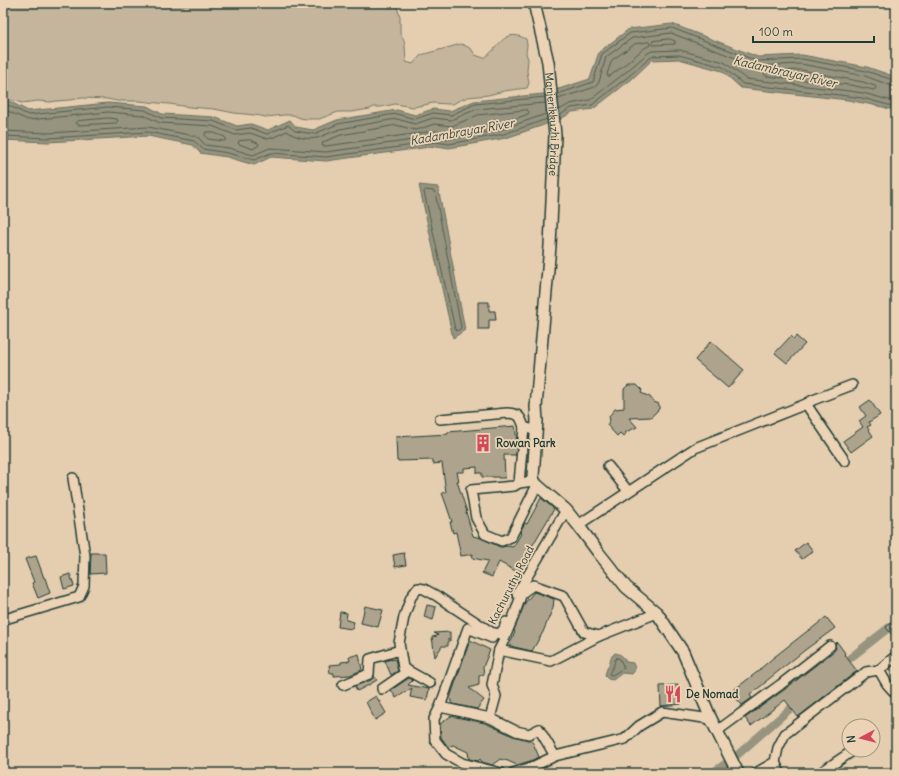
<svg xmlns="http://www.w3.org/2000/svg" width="899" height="776" viewBox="0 0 899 776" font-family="Delius,sans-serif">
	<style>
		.green { fill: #c4b59c; stroke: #727968 }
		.water { fill: #96937e; stroke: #667160 }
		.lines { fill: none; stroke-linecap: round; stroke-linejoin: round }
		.shore { stroke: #4f5f52; stroke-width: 1 }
		.canal { stroke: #96937e; stroke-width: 8 }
		.building { fill: #aea48d; stroke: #1f3d34 }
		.minor-casing { stroke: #1f3d34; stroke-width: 12 }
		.major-casing { stroke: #1f3d34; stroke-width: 14 }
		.minor { stroke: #edd3b5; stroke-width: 9 }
		.major { stroke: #edd3b5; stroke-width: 11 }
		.labels { text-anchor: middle; stroke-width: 3.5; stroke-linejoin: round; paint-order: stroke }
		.street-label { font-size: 11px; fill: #1f3d34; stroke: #edd3b5 }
		.poi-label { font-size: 11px; font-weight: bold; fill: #1f3d34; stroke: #edd3b5; text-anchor: start }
		.water-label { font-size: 12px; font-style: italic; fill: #314a3f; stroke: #edd3b5 }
	</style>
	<rect width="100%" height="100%" fill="#e5cdb0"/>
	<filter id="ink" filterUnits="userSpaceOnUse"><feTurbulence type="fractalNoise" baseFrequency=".025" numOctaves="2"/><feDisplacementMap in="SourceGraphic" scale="8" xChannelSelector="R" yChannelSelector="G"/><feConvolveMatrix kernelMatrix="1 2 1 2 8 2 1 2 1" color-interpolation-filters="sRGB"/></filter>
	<g filter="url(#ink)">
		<path class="green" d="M3,3H396L400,17V33L404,40L405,46L406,62L413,64L421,55L461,44L468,47L472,50L475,55L484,58C500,48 503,27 526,39L527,45L526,53L528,59L527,71L529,83L527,88L504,91L488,95L468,97L458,101L453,104H448L433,103L424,105L413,107L395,104L381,107H374L370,109L351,112H338L319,119H306L300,118L293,115H284L266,117L255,115L234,113L214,109L189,107L169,104L158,103L139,101H117L107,99L82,98L70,100L56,101L51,102L37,101L22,103L3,98Z"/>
		<g class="water">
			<polygon points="672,24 758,57 802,55 867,67 896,77 896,111 883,107 848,100 741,88 722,71 679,59 652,60 632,79 593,109 572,112 561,119 506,138 449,148 437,146 326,161 271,157 254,165 227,157 200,153 193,145 148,136 48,142 3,140 3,100 7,100 28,111 108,103 147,106 162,114 214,117 237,126 251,124 268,130 290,120 296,127 313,130 337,120 397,110 415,115 433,109 450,111 474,101 543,94 590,79 599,52 629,29"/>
			<polygon points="419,185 438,187 465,330 453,338"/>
			<path d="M615,653C621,654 624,657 626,662L633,663C635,668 636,670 632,674L622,673L613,680L608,679L605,676C606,668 610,665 611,657Z"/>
		</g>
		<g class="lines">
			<g class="shore">
				<polygon points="670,39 675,41 675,44 653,45 652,44 653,41"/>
				<polygon points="649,42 650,44 650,45 643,49 622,67 610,76 608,76 607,74 612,60 635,44"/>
				<polygon points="801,70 863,82 875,86 876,88 874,90 850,85 766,76 764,74 766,72"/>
				<polyline points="558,94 593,82 602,54 630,33 672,28 757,61 802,59 866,71 896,81"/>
				<polyline points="558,99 595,87 599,82 606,57 632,38 671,33 756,66 801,64 865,76 892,86 896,86"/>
				<polyline points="3,104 6,104 28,115 108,107 145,110 161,118 213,121 236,130 251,128 267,134 288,125 295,131 314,134 338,124 389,115 397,114 415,119 433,113 451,115 475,104 545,97"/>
				<path d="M3,109L28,120L108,112L143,115L160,123L212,126L235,135L250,133L267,139L272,138L287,131C294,137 307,140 317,138L340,129L390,120L397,119L415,124L433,118L451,120L477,109L545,103"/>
				<polygon points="527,110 529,112 528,114 502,124 448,133 435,131 326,146 323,146 322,145 323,142 341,135 391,126 396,125 415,130 420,129 434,124 452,126 478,115"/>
				<polyline points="559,110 570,104 590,100 626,72 648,53 652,51 680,50 724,62 746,79 849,91 863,93 896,102"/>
				<polyline points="560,115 571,108 592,105 629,76 650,58 653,56 679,55 723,67 743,84 848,96 862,98 896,107"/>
				<polygon points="108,118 117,119 118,121 116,123 78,125 76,123 78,121"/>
				<polyline points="3,131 48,133 148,127 195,136 199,138 205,145 229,148 253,155 270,148 326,152 435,137 449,139 503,129 546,114"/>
				<polygon points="206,132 211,132 225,137 226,140 224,141 208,139 205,135"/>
				<polyline points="3,136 48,138 148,132 194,141 203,149 228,153 254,160 271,153 326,157 436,142 449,144 504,134 547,119"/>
				<polygon points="250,140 258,143 259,145 253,149 239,144 238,143 239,141"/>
				<polygon points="426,190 434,191 435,192 461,327 460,329 457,331 455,329 424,192"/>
				<path d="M617,658L620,659L624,668L612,675H611L609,674C610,670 613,668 614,665C615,661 614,660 617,658Z"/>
			</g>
			<g class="canal">
				<polyline points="840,666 896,622"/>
				<polyline points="712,773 735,757 799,701"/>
			</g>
		</g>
		<g class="building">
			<polygon points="478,302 489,302 489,311 495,311 496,320 489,320 489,329 478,329"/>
			<polygon points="791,336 794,339 796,336 805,344 787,363 775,353"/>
			<polygon points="711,341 744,370 728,388 695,360"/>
			<polygon points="628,385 637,385 642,390 641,393 650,397 654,402 659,404 659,409 651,417 629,418 637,427 626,432 624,437 620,433 617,436 607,425 610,420 609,416 615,409 624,408 624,389"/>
			<polygon points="870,400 880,415 869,422 871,425 867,427 873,436 851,452 843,441 863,427 859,421 866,416 860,407"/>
			<polygon points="515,426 517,443 516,455 504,455 505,478 498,478 498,477 482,477 482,473 477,473 477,467 464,468 464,472 457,472 459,481 457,481 467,512 466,512 473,536 481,538 500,547 502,547 506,546 513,547 521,534 520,533 521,530 525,523 527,524 541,498 554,509 531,548 524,561 526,562 519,573 499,562 492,577 482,573 488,561 472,558 473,554 461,556 456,532 453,533 450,522 452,522 446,504 442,493 446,492 442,463 433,464 433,460 397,461 396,437 448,434 448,432"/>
			<polygon points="806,542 813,551 802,559 795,551"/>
			<polygon points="91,553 105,553 106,573 90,574"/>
			<polygon points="404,553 406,565 395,567 393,555"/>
			<polygon points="36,556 44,578 45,578 50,593 38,598 32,583 34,582 25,559"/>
			<polygon points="70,574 74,586 64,589 61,577"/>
			<polygon points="534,592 554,599 553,608 543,632 532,651 514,647 509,645 515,632 514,630 525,603"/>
			<polygon points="427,605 436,607 433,620 424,617"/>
			<polygon points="365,606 383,610 378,627 361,623"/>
			<polygon points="340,612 347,613 346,620 354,622 352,629 338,627"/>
			<polygon points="826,617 835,628 805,650 765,682 766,682 750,695 752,698 742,705 731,692 760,670 760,669 773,658 810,629 810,630"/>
			<polygon points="896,619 896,631 892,635 886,627"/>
			<polygon points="450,632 450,641 448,639 448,646 442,646 435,657 432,637 437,636 438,635 434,633"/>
			<polygon points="470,640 490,650 483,667 484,674 479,676 479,685 469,688 484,700 477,709 453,704 450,698"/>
			<polygon points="837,642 845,653 844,654 857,671 798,717 785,700 751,726 745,718 784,690 834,651 836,648 835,644"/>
			<polygon points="359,654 362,670 350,675 334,676 334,673 330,673 329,665 341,664 341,662 350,661 349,657"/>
			<polygon points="391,659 391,660 395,659 398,671 391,675 385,661"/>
			<polygon points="374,676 377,680 365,687 357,691 355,686 371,680"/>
			<polygon points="409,678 413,680 408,685 429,689 427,700 410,697 412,688 396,698 391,690"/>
			<polygon points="679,685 681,704 661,706 660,686"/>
			<polygon points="376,696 386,713 375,720 366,702"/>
			<polygon points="451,716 485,723 513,736 528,740 530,740 533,743 539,757 530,761 517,765 508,761 500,759 492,765 482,762 480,759 478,761 469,759 468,752 453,745 448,747 441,737 440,724"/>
		</g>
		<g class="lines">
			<g class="minor-casing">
				<g id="minor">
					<polyline points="806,404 845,461"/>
					<path d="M440,419L507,413C519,414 520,415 524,427L536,431"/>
					<polyline points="608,466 628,491"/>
					<polyline points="534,481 519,483 514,486 471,490 476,518 485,534 502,541 511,537 537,485"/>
					<polyline points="519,483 524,427"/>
					<polyline points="578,525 695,448 806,404 813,400 852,385"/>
					<polyline points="517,594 566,510"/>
					<polyline points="3,619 5,619 79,597 84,586 85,556 73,478"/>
					<polyline points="492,638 468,628 440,707 434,719 435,740 446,754 462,763 501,773"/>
					<polyline points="499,650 551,661 599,636"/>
					<polyline points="896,656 879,670 887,684 896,694"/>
					<polyline points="430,683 403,668 399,643 404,617 411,597 418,588 424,589 437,596 450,605 491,632 499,634 504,629 506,622"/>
					<polyline points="343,685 369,674 370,659 400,650"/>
					<polyline points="382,689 408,671"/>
					<polyline points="440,707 490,718"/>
					<polyline points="717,731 780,685 830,646"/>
					<polyline points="555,756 539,729 529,734 516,731 490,718 496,696 492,685 499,650 503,642 515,613 522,593 533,585 564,596 584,632 599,636 657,613"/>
					<polyline points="775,762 780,773"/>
					<polyline points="513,773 532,767 555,756 625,739 639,726 662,712 711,719"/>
					<polyline points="756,773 775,762 778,748 785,734 866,672 879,670"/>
					<polyline points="820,773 854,750"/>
				</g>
			</g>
			<g class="major-casing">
				<g id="major">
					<path id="s1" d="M534,3L548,62L555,135L550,246L536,407L537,421L533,476L534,481L537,485L566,510L578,525L598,552L626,587L657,613L683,652L711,719L738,773"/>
				</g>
			</g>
			<use href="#minor" class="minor"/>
			<use href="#major" class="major"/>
		</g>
	</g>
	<defs>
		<g id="building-bare" transform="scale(1.38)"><path d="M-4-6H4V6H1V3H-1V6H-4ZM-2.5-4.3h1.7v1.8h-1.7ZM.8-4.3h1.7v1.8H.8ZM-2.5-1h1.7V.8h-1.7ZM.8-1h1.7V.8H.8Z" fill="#d1495b" stroke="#edd3b5" stroke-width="2.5" paint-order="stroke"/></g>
		<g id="restaurant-bare" transform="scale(1.38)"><path d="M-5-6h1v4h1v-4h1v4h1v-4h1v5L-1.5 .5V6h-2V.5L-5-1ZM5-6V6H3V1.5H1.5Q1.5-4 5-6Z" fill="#d1495b" stroke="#edd3b5" stroke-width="2.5" paint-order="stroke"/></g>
	</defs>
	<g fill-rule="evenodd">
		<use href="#building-bare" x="483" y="443"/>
		<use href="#restaurant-bare" x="673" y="694"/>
	</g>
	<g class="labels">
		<g class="street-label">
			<text dy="4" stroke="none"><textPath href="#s1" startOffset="123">Manjerikkuzhi Bridge</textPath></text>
			<text transform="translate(511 585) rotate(-63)" y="4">Kachuruthy Road</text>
		</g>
		<g class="poi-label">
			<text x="496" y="447">Rowan Park</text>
			<text x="686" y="698">De Nomad</text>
		</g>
		<g class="water-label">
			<text transform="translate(785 72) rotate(13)" y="4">Kadambrayar River</text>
			<text transform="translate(462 132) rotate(-10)" y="4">Kadambrayar River</text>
		</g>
	</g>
	<rect width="899" height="776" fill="none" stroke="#edd3b5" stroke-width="16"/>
	<rect x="8" y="8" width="883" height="760" fill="none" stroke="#1f3d34" stroke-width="1.5" filter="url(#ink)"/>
	<g transform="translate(861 738) rotate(263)"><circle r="19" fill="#edd3b5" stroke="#9b9781"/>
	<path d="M0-3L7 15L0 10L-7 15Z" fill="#d1495b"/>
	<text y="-6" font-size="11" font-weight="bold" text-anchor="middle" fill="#1f3d34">N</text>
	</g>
	<path d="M753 36v6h121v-6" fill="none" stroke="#1f3d34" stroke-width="2"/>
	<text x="759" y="36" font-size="12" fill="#1f3d34" stroke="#edd3b5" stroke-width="3" paint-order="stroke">100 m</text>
</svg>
